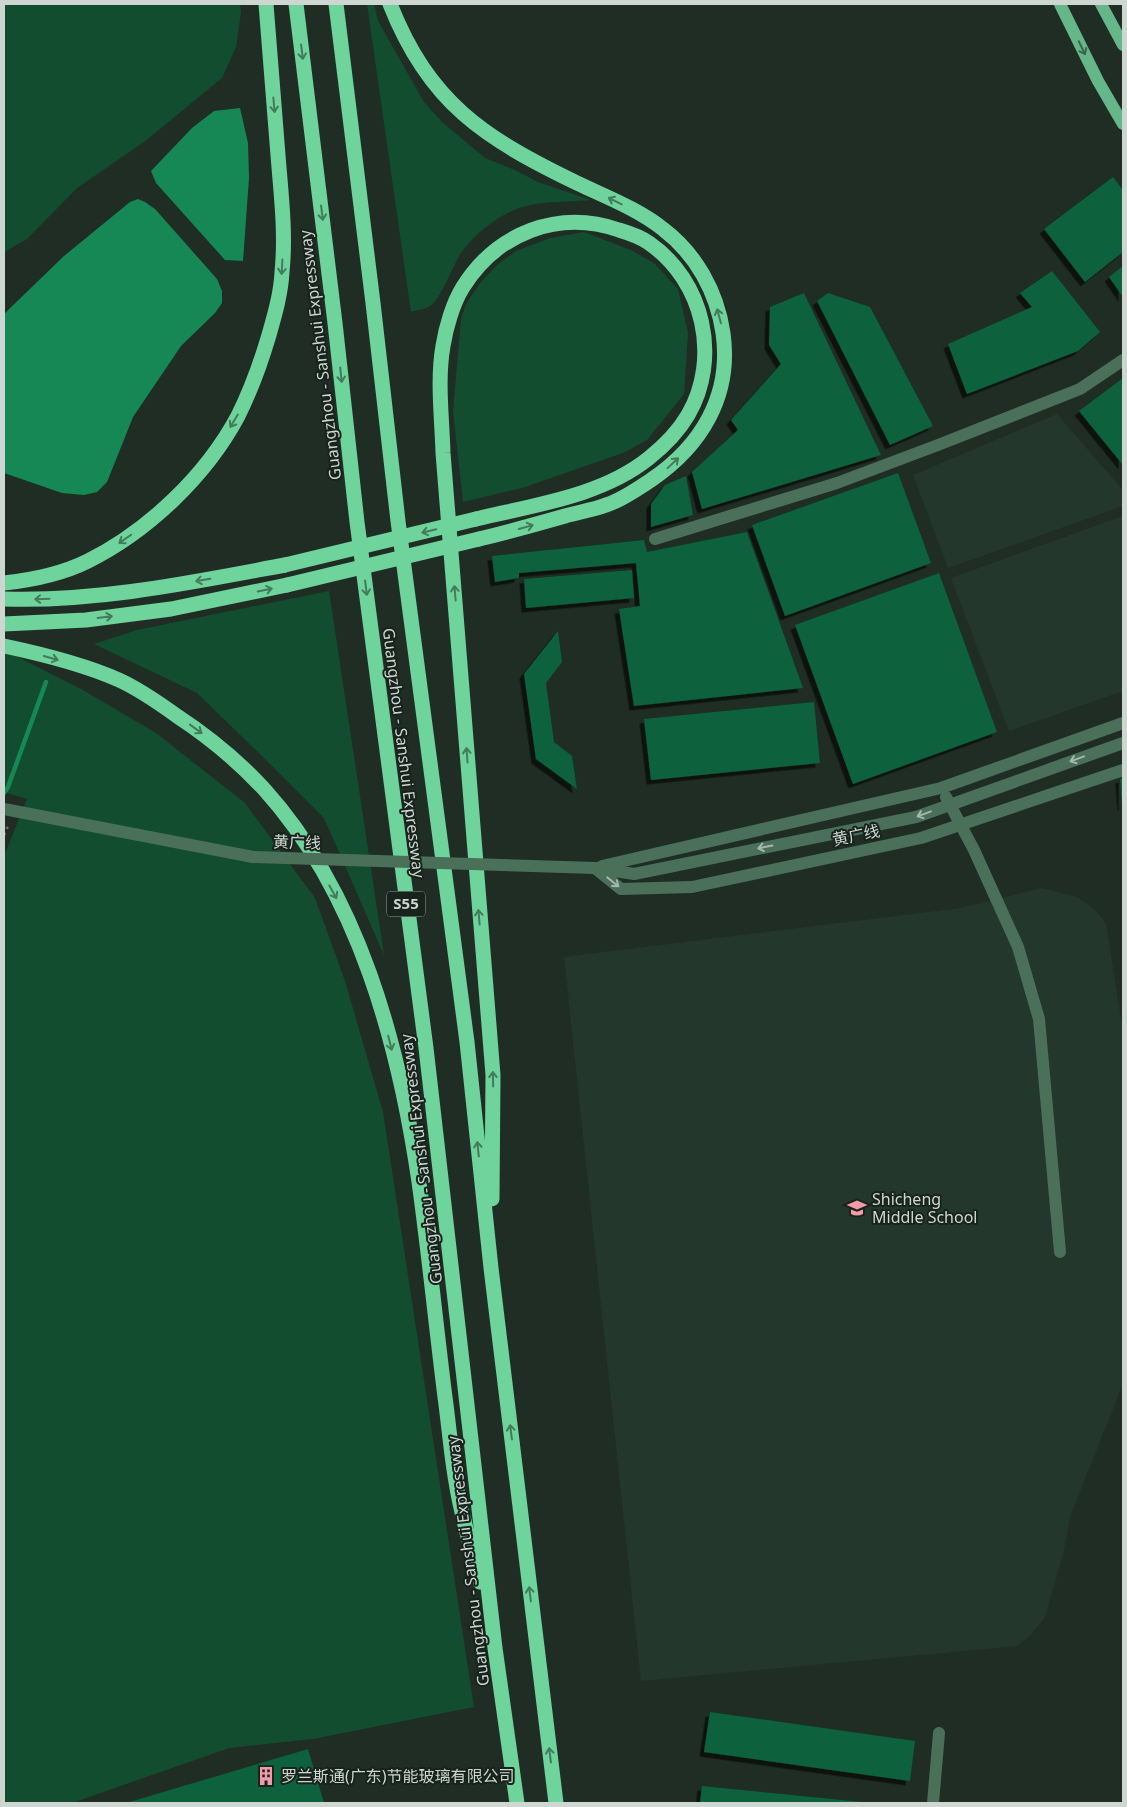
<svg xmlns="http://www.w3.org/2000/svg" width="1127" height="1807" viewBox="0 0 1127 1807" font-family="'Noto Sans','Noto Sans SC',sans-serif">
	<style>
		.built { fill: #24372c }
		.green { fill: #124d30 }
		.water { fill: #158856 }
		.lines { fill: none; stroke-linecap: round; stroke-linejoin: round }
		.stream { stroke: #158856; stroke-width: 4.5 }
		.building { fill: #09623c; filter: url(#shadow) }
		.path { stroke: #67726b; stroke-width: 2.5; stroke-dasharray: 2.5 4; stroke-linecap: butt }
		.minor { stroke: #4a705a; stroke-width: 12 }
		.major { stroke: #65b789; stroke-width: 12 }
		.highway { stroke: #6fd39c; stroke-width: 15 }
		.minor-bridge { stroke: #4a705a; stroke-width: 12 }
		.highway-bridge { stroke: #6fd39c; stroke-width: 15 }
		.oneway { stroke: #3a664d }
		.oneway2 { stroke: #437b5c }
		.oneway3 { stroke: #a6b7ad }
		.labels { text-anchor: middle; stroke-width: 4; stroke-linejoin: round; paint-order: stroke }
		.shield { fill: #17231c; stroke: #97a09b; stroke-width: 1 }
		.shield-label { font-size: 15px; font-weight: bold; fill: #ced6d1 }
		.street-label { font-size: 16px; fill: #ced6d1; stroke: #17231c }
		.poi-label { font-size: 16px; fill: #ced6d1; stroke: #17231c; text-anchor: start }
	</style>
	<defs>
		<filter id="shadow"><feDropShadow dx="-4.5" dy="4.5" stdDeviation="0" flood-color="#0009"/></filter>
	</defs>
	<rect width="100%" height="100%" fill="#202d25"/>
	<g class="built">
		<polygon points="1057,414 1123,490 1123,506 948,568 913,475"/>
		<polygon points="1123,516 1123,691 1009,731 951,578"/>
		<polygon points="1042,888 1077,897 1093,908 1106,923 1123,1032 1123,1384 1071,1514 1063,1554 1045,1617 1030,1636 1017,1646 641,1681 564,957 961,908"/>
	</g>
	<g class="green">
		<polygon points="4,4 240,4 241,12 236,47 222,78 144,142 77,188 27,239 4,252"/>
		<path d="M367,4H374L378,21L424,102L442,122L485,158L515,170L538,182L591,200C561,203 531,199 504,215C488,224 471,238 461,253C453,265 441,299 430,306C425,309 416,310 411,312Z"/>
		<polygon points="584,232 633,251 655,264 678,289 688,333 684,394 647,440 623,453 522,488 463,502 453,411 461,319 466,304 481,282 497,265 516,251 550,238"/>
		<polygon points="329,591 384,955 324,818 263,757 197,693 94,644 137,630"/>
		<polygon points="4,654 16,656 83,690 156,733 245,803 315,898 345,981 383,1112 474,1707 313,1739 229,1748 72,1803 4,1803 4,856 27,799 4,792"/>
	</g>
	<g class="water">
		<polygon points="240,108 248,143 249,178 243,261 225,260 156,183 151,171 192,128 214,111"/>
		<polygon points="138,199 145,202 155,209 217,279 222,291 222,303 215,313 181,346 133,417 107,482 97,492 84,495 62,493 4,473 4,314 64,256 130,202"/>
	</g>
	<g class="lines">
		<polyline class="stream" points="4,793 8,787 46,682"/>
	</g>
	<g class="building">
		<polygon points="1113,177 1123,190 1123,252 1085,282 1044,229"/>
		<polygon points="1123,266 1123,297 1109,277"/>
		<polygon points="1052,271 1100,332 1078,351 967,394 948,344 1032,307 1020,293"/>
		<polygon points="804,293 881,455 702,509 692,472 738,430 731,420 781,364 769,345 770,307"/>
		<polygon points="828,293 870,307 933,426 890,445 817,301"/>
		<polygon points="1123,378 1123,465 1079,411"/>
		<polygon points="898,473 931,563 785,616 752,525"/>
		<polygon points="686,476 693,515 651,527 651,504 665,485"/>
		<polygon points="747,532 803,688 634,706 619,609 640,606 636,563 519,573 519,578 495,582 492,556 644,540 647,552"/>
		<polygon points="632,570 634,598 526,608 524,579"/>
		<polygon points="939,573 997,732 853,784 795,625"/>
		<polygon points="558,631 562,662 546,683 554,742 572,756 577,789 536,759 524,674"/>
		<polygon points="814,702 820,763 651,780 644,719"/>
		<polygon points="1123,778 1123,806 1122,806 1120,779"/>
		<polygon points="710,1712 915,1741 910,1781 704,1752"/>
		<polygon points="308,1749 324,1803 126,1803"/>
		<polygon points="702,1786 862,1802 862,1803 700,1803"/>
	</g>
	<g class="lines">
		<polyline class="path" points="4,835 9,824"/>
		<g class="minor">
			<polyline points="655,539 837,483 938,445 1080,389 1123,360"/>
			<polyline points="1123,743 916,817 634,874 595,868 621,889 692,887 921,838 1123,770"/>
			<polyline points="946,797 974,850 1018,947 1039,1019 1060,1252"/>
			<polyline points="4,809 253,857"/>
			<polyline points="602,866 941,788 1123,723"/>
			<polyline points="933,1803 939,1733"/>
		</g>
		<g class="major">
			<polyline points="1060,4 1098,81 1123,124"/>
			<polyline points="1101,4 1123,45"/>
		</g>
		<g class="highway">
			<polyline points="296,4 335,323 357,522 426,1048 495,1648 517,1803"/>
			<polyline points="336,4 373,303 398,521 467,1042 491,1268 556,1803"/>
			<path d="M390,4C429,103 484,138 577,183C606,197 638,209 663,229C696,254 717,292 723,333C732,396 701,446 651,480C637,489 622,500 606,505C593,510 579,512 565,516C537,524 508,532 479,539"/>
			<path d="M476,519C534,505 602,496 649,458C664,446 678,432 688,415C721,358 704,281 649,243C641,237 629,233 619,230C558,209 497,233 463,287C453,303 446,327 443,346C437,380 442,418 443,453L493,1075L492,1199"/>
			<path d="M4,583C32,580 62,574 88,561C148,531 206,476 238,416C251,390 261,362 269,335C275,314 281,293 282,272C286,233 281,194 278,155C274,104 270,54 266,4"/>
			<path d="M4,599C99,602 193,582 285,565"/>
			<polyline points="4,624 86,620 171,609 287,585"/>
			<path d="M4,646C42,654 83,664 119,680C139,689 159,703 177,716C209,737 238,761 264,789C359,894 399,1045 419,1182C429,1254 436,1326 445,1397C449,1426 451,1454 456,1482C461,1516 472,1549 480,1582"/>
		</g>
		<polyline class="minor-bridge" points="253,857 595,868"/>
		<g class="highway-bridge">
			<polyline points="285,565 476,519"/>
			<polyline points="287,585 479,539"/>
		</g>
	</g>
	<defs><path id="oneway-shaft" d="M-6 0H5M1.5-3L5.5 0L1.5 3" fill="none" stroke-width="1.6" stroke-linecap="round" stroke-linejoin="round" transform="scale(1.25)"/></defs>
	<use class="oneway" href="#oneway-shaft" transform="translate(1082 48) rotate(64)"/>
	<g class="oneway2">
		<use href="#oneway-shaft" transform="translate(302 52) rotate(83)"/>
		<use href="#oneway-shaft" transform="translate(274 105) rotate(85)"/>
		<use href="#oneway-shaft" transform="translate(615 201) rotate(-154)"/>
		<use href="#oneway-shaft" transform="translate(322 213) rotate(83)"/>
		<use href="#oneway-shaft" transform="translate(282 267) rotate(93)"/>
		<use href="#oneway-shaft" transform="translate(719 316) rotate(-105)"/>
		<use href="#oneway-shaft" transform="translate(341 375) rotate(84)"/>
		<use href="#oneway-shaft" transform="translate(234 421) rotate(121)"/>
		<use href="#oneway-shaft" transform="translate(673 463) rotate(-43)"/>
		<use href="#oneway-shaft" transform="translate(526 527) rotate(-15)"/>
		<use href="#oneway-shaft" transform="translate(429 531) rotate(166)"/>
		<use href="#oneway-shaft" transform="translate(125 539) rotate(145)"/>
		<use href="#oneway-shaft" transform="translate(203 580) rotate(170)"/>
		<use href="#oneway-shaft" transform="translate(366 588) rotate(83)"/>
		<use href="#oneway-shaft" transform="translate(265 590) rotate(-12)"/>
		<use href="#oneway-shaft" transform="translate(455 593) rotate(-95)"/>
		<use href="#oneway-shaft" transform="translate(42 599) rotate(178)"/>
		<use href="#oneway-shaft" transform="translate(105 617) rotate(-7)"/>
		<use href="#oneway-shaft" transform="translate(51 658) rotate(16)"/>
		<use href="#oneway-shaft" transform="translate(196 729) rotate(36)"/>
		<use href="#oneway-shaft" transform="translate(467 755) rotate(-94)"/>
		<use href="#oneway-shaft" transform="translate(333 892) rotate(61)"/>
		<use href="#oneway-shaft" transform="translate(479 917) rotate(-95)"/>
		<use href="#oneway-shaft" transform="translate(390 1043) rotate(76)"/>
		<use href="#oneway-shaft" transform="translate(493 1079) rotate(-91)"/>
		<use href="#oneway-shaft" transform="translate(478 1149) rotate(-96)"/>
		<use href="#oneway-shaft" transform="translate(511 1432) rotate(-97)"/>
		<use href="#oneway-shaft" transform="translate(530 1594) rotate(-97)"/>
		<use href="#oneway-shaft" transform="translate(550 1755) rotate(-97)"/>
	</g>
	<g class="oneway3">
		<use href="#oneway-shaft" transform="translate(1077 759) rotate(160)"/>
		<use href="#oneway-shaft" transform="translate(924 814) rotate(160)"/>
		<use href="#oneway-shaft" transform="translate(765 847) rotate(169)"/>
		<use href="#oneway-shaft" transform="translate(613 882) rotate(39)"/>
	</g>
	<defs>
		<g id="school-bare" transform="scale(1.5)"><path d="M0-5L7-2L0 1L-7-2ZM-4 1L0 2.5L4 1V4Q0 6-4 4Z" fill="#f39aaa" stroke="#17231c" stroke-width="2.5" paint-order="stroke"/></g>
		<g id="building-bare" transform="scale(1.5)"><path d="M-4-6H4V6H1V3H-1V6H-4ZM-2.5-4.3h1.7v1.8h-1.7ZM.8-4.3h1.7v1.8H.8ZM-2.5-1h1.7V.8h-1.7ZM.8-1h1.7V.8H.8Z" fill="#f39aaa" stroke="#17231c" stroke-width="2.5" paint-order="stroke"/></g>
	</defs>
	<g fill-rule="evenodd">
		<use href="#school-bare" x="857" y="1208"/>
		<use href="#building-bare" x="266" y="1776"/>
	</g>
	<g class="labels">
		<rect class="shield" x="387" y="891.5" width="38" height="25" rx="4"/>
		<g class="shield-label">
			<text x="406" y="909">S55</text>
		</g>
		<g class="street-label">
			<text transform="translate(320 355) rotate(-97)" y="6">Guangzhou - Sanshui Expressway</text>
			<text transform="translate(404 753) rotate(83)" y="6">Guangzhou - Sanshui Expressway</text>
			<text transform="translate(856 835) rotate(-12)" y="6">黄广线</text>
			<text transform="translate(297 842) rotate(2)" y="6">黄广线</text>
			<text transform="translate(421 1159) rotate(-97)" y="6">Guangzhou - Sanshui Expressway</text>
			<text transform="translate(468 1561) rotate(-97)" y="6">Guangzhou - Sanshui Expressway</text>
		</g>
		<g class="poi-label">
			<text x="872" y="1205">Shicheng<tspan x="872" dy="18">Middle School</tspan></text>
			<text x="281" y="1782">罗兰斯通(广东)节能玻璃有限公司</text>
		</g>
	</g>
	<rect width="1127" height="1807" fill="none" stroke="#ced6d1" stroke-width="10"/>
</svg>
